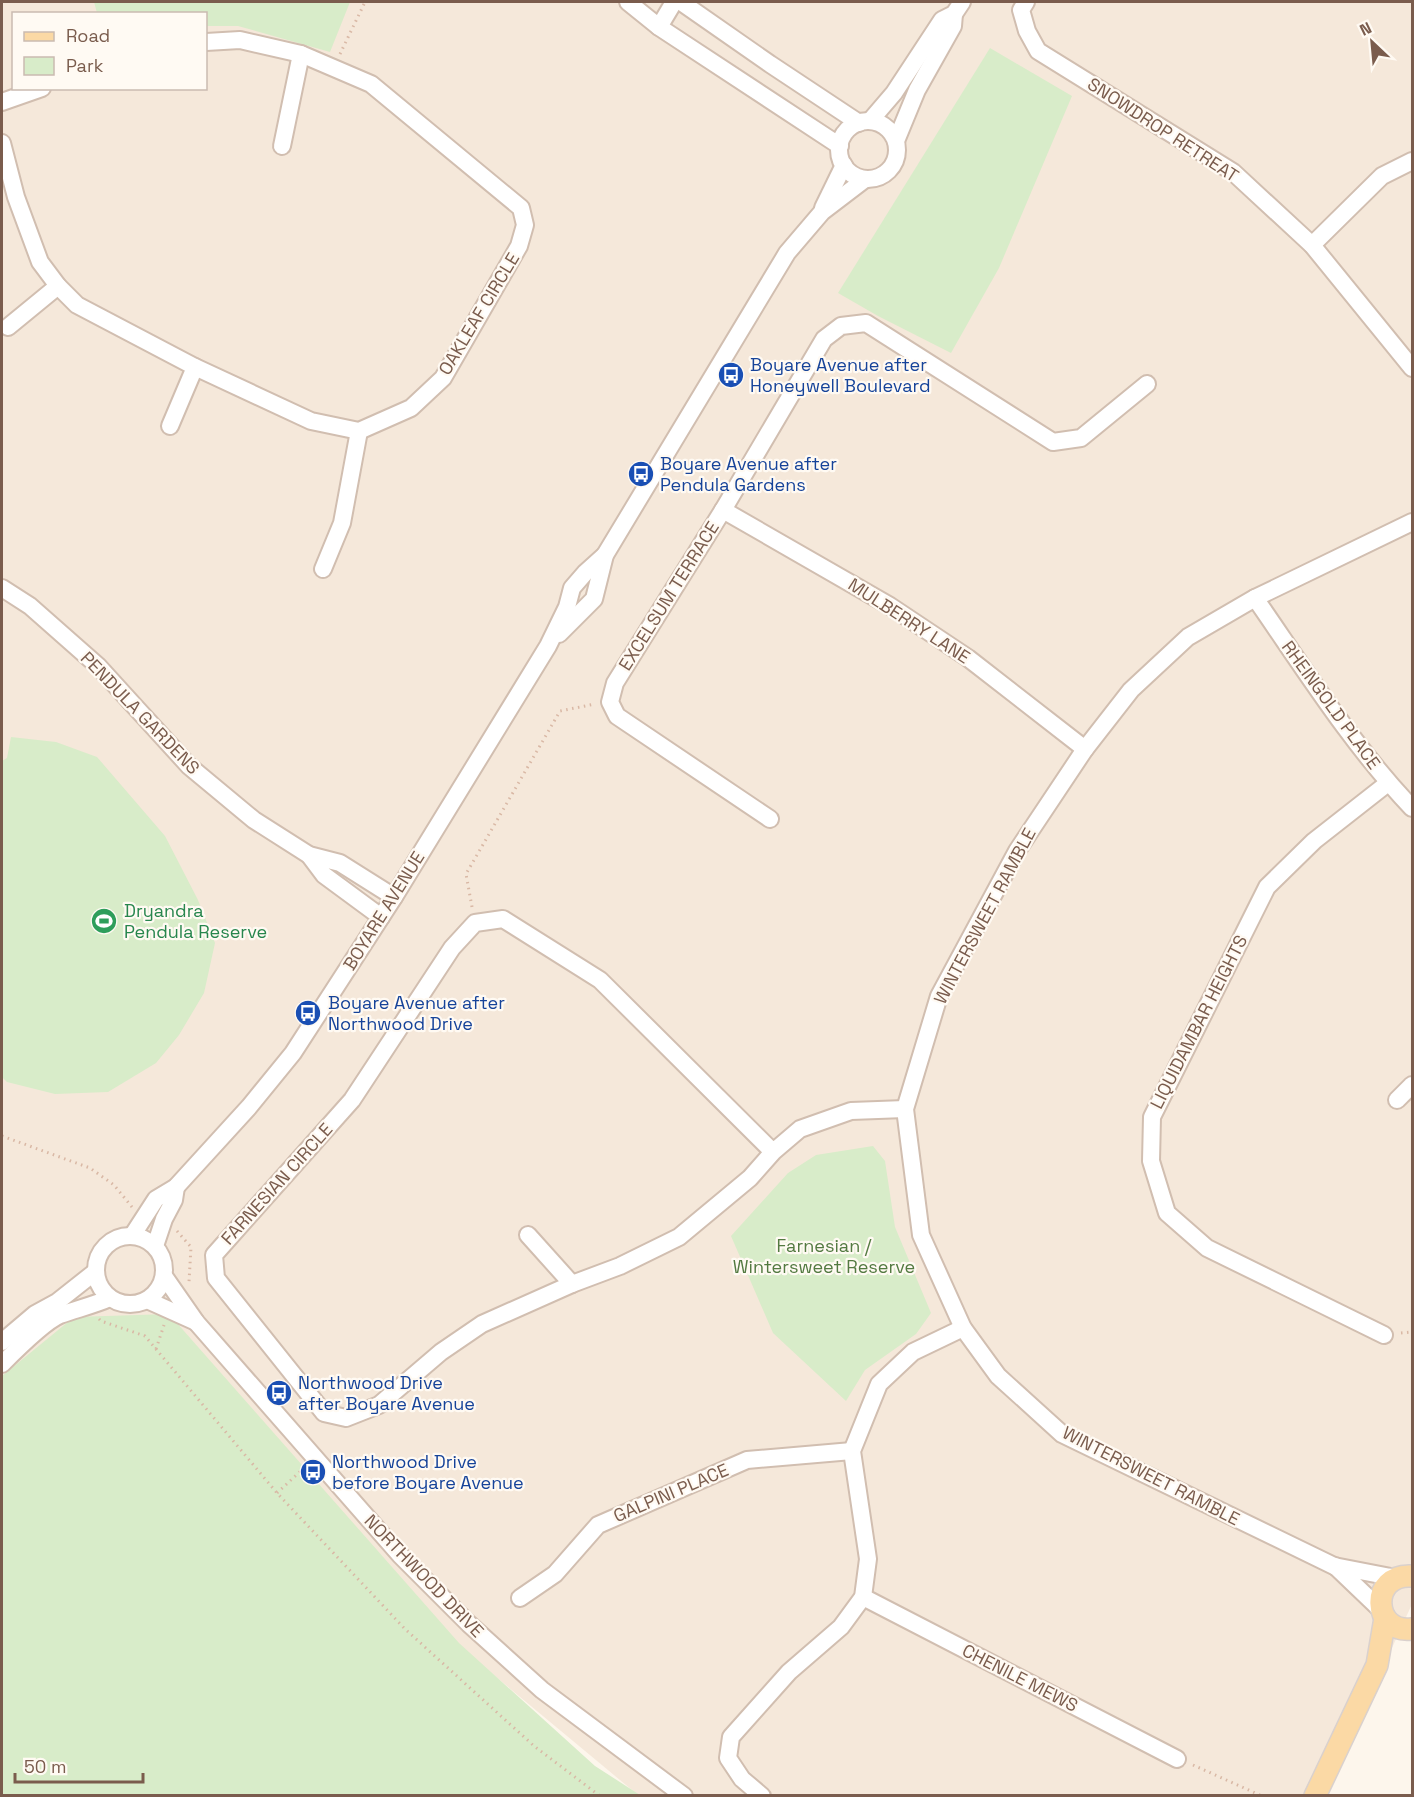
<svg xmlns="http://www.w3.org/2000/svg" width="1414" height="1797" viewBox="0 0 1414 1797" font-family="'Space Grotesk',sans-serif">
	<style>
		.residential { fill: #f5e8da; fill-rule: evenodd }
		.green { fill: #d8ecc9 }
		.lines { fill: none; stroke-linecap: round; stroke-linejoin: round }
		.minor-casing { stroke: #d1beb0; stroke-width: 20 }
		.major-casing { stroke: #dad1cd; stroke-width: 24 }
		.path { stroke: #d9b8a5; stroke-width: 3; stroke-dasharray: 1.5 4.5; stroke-linecap: butt }
		.minor { stroke: #fff; stroke-width: 16 }
		.major { stroke: #fbd9a5; stroke-width: 21 }
		.labels { text-anchor: middle; stroke-width: 4.5; stroke-linejoin: round; paint-order: stroke }
		.street-label { font-size: 18px; fill: #7a5c4d; stroke: #fffaf3 }
		.transit-label { font-size: 18px; fill: #164399; stroke: #fffaf3; text-anchor: start }
		.leisure-label { font-size: 18px; fill: #27864d; stroke: #fffaf3; text-anchor: start }
		.park-label { font-size: 18px; fill: #537a41; stroke: #fffaf3 }
	</style>
	<rect width="100%" height="100%" fill="#fdf6ec"/>
	<path class="residential" d="M2,2H1412V1604L1325,1795H638L401,1598L2,1382ZM14,14H206V88H14Z"/>
	<g class="green">
		<polygon points="94,2 350,2 330,52 238,26 206,26 206,14 97,13"/>
		<polygon points="990,48 1072,96 999,268 951,353 878,316 838,293"/>
		<polygon points="11,737 56,742 97,757 165,836 198,900 215,943 204,993 179,1035 156,1063 108,1092 55,1094 7,1082 2,1077 2,761 7,758"/>
		<polygon points="873,1146 885,1161 895,1227 931,1313 916,1334 865,1370 846,1401 773,1333 731,1236 788,1173 816,1155"/>
		<polygon points="169,1314 459,1643 595,1766 640,1795 2,1796 2,1376 74,1317"/>
	</g>
	<g class="lines">
		<g class="minor-casing">
			<g id="minor">
				<polyline points="628,2 659,27 840,146"/>
				<polyline points="681,2 770,64 859,123"/>
				<polyline points="1026,2 1021,10 1027,31 1038,51 1233,172 1312,245 1412,368"/>
				<polyline points="659,27 674,2"/>
				<polyline points="2,102 42,88"/>
				<polyline points="870,121 894,93 942,20 954,14 962,2"/>
				<circle cx="868" cy="150" r="29"/>
				<polyline points="896,141 917,90 953,26 954,14"/>
				<polyline points="2,143 16,197 40,262 58,286 77,305 195,367 311,421 359,431 411,408 443,378 519,246 525,225 521,208 371,84 301,54 240,40 206,42"/>
				<polyline points="282,146 301,54"/>
				<polyline points="823,208 844,165"/>
				<polyline points="1312,245 1382,176 1412,161"/>
				<polyline points="8,327 58,286"/>
				<polyline points="170,426 195,367"/>
				<polyline points="723,510 890,606 968,658 1085,749"/>
				<polyline points="323,569 342,523 359,431"/>
				<polyline points="2,588 30,606 98,666 189,766 254,820 309,855 340,863 394,897"/>
				<path d="M1255,598C1305,670 1352,745 1412,808"/>
				<polyline points="559,634 594,599 605,555 787,253 822,212 864,180"/>
				<polyline points="770,819 617,716 610,702 615,683 723,510 824,339 841,326 866,323 1053,442 1081,438 1147,384"/>
				<polyline points="309,855 324,875 381,917"/>
				<polyline points="1397,1100 1412,1085"/>
				<polyline points="773,1152 600,980 503,919 475,923 452,948 352,1100 214,1255 216,1278 324,1413 346,1418 379,1405 441,1352 482,1324 572,1284 620,1266 679,1237 750,1178 773,1152 800,1129 851,1111 905,1109"/>
				<polyline points="528,1235 572,1284"/>
				<circle cx="130" cy="1270" r="34"/>
				<polyline points="132,1236 156,1199 176,1187 249,1107 293,1053 394,897 548,646 567,607 572,588 585,573 605,555"/>
				<polyline points="155,1246 164,1219 174,1200 176,1187"/>
				<polyline points="164,1276 196,1322 400,1555 469,1624 542,1690 684,1796"/>
				<polyline points="147,1300 196,1322"/>
				<polyline points="1384,1335 1207,1248 1167,1213 1151,1161 1152,1117 1267,887 1314,841 1388,783"/>
				<polyline points="2,1342 35,1314 57,1302 95,1272"/>
				<path d="M2,1364C14,1352 46,1321 60,1315C77,1309 94,1305 110,1298"/>
				<polyline points="1335,1566 1381,1610"/>
				<polyline points="1396,1578 1334,1566 1062,1434 998,1376 963,1328 921,1235 905,1109 939,996 1017,851 1085,749 1131,690 1188,637 1255,598 1412,522"/>
				<polyline points="863,1597 1177,1759"/>
				<polyline points="520,1598 555,1574 598,1525 747,1460 852,1451"/>
				<polyline points="762,1796 742,1779 728,1758 731,1737 789,1672 841,1627 863,1597 868,1559 852,1451 879,1384 913,1352 963,1328"/>
			</g>
		</g>
		<g class="major-casing">
			<g id="major">
				<path d="M1412,1576C1369,1573 1372,1634 1412,1629"/>
				<polyline points="1315,1796 1377,1665 1385,1618"/>
			</g>
		</g>
		<g class="path">
			<polyline points="340,54 365,2"/>
			<polyline points="472,907 466,874 560,711 595,704"/>
			<polyline points="2,1136 90,1168 114,1185 132,1207"/>
			<polyline points="177,1231 191,1247 189,1282"/>
			<polyline points="99,1319 101,1321 145,1336 277,1493 405,1629 534,1746 600,1796"/>
			<polyline points="1401,1333 1412,1332"/>
			<polyline points="156,1349 164,1325"/>
			<polyline points="277,1493 304,1468"/>
			<polyline points="1193,1765 1262,1796"/>
		</g>
		<use href="#minor" class="minor"/>
		<use href="#major" class="major"/>
	</g>
	<defs>
		<g id="bus-disc" transform="scale(1.35)"><circle r="9.5" fill="#1a4fb4" stroke="#fffaf3"/><path d="M-5-6H5V4H4V6H2V4H-2V6H-4V4H-5ZM-3.5-4V0h7V-4ZM-3.5 1.2v1.5H-2V1.2ZM2 1.2v1.5H3.5V1.2Z" fill="#fff"/></g>
		<g id="stadium-disc" transform="scale(1.35)"><circle r="9.5" fill="#2e9e5b" stroke="#fffaf3"/><path d="M0-5a6.5 5 0 1 0 0 10a6.5 5 0 1 0 0-10ZM-3.5-1.8h7v3.6h-7Z" fill="#fff"/></g>
	</defs>
	<g fill-rule="evenodd">
		<use href="#bus-disc" x="731" y="375"/>
		<use href="#bus-disc" x="641" y="474"/>
		<use href="#stadium-disc" x="104" y="921"/>
		<use href="#bus-disc" x="308" y="1013"/>
		<use href="#bus-disc" x="279" y="1393"/>
		<use href="#bus-disc" x="313" y="1472"/>
	</g>
	<g class="labels">
		<g class="street-label">
			<text transform="translate(1163 130) rotate(33)" y="6">SNOWDROP RETREAT</text>
			<text transform="translate(479 314) rotate(-59)" y="6">OAKLEAF CIRCLE</text>
			<text transform="translate(669 596) rotate(-58)" y="6">EXCELSUM TERRACE</text>
			<text transform="translate(909 621) rotate(33)" y="6">MULBERRY LANE</text>
			<text transform="translate(1331 705) rotate(54)" y="6">RHEINGOLD PLACE</text>
			<text transform="translate(140 713) rotate(46)" y="6">PENDULA GARDENS</text>
			<text transform="translate(384 911) rotate(-58)" y="6">BOYARE AVENUE</text>
			<text transform="translate(985 916) rotate(-62)" y="6">WINTERSWEET RAMBLE</text>
			<text transform="translate(1199 1022) rotate(-63)" y="6">LIQUIDAMBAR HEIGHTS</text>
			<text transform="translate(277 1184) rotate(-48)" y="6">FARNESIAN CIRCLE</text>
			<text transform="translate(1151 1476) rotate(27)" y="6">WINTERSWEET RAMBLE</text>
			<text transform="translate(671 1493) rotate(-23)" y="6">GALPINI PLACE</text>
			<text transform="translate(424 1576) rotate(46)" y="6">NORTHWOOD DRIVE</text>
			<text transform="translate(1020 1678) rotate(27)" y="6">CHENILE MEWS</text>
		</g>
		<g class="transit-label">
			<text x="750" y="371">Boyare Avenue after<tspan x="750" dy="21">Honeywell Boulevard</tspan></text>
			<text x="660" y="470">Boyare Avenue after<tspan x="660" dy="21">Pendula Gardens</tspan></text>
			<text x="328" y="1009">Boyare Avenue after<tspan x="328" dy="21">Northwood Drive</tspan></text>
			<text x="298" y="1389">Northwood Drive<tspan x="298" dy="21">after Boyare Avenue</tspan></text>
			<text x="332" y="1468">Northwood Drive<tspan x="332" dy="21">before Boyare Avenue</tspan></text>
		</g>
		<g class="leisure-label">
			<text x="124" y="917">Dryandra<tspan x="124" dy="21">Pendula Reserve</tspan></text>
		</g>
		<g class="park-label">
			<text x="824" y="1252">Farnesian /<tspan x="824" dy="21">Wintersweet Reserve</tspan></text>
		</g>
	</g>
	<rect width="1414" height="1797" fill="none" stroke="#7a5c4d" stroke-width="6"/>
	<rect x="12" y="12" width="195" height="78" fill="#fffaf3" stroke="#cabbb1" stroke-width="1.5"/>
	<rect x="24" y="32" width="30" height="9" fill="#fbd9a5" stroke="#cabbb1" stroke-width="1.5"/>
	<text x="66" y="42" font-size="18" fill="#7a5c4d">Road</text>
	<rect x="24" y="57" width="30" height="18" fill="#d8ecc9" stroke="#cabbb1" stroke-width="1.5"/>
	<text x="66" y="72" font-size="18" fill="#7a5c4d">Park</text>
	<g transform="translate(1372 42) rotate(334)" stroke="#fffaf3" stroke-width="4.5" paint-order="stroke">
	<path d="M0-4.5L10 22L0 15L-10 22Z" fill="#7a5c4d"/>
	<text y="-9" font-size="16" font-weight="bold" text-anchor="middle" fill="#7a5c4d">N</text>
	</g>
	<path d="M15 1773v9h128v-9" fill="none" stroke="#7a5c4d" stroke-width="3"/>
	<text x="24" y="1773" font-size="18" fill="#7a5c4d" stroke="#fffaf3" stroke-width="4.5" paint-order="stroke">50 m</text>
</svg>
